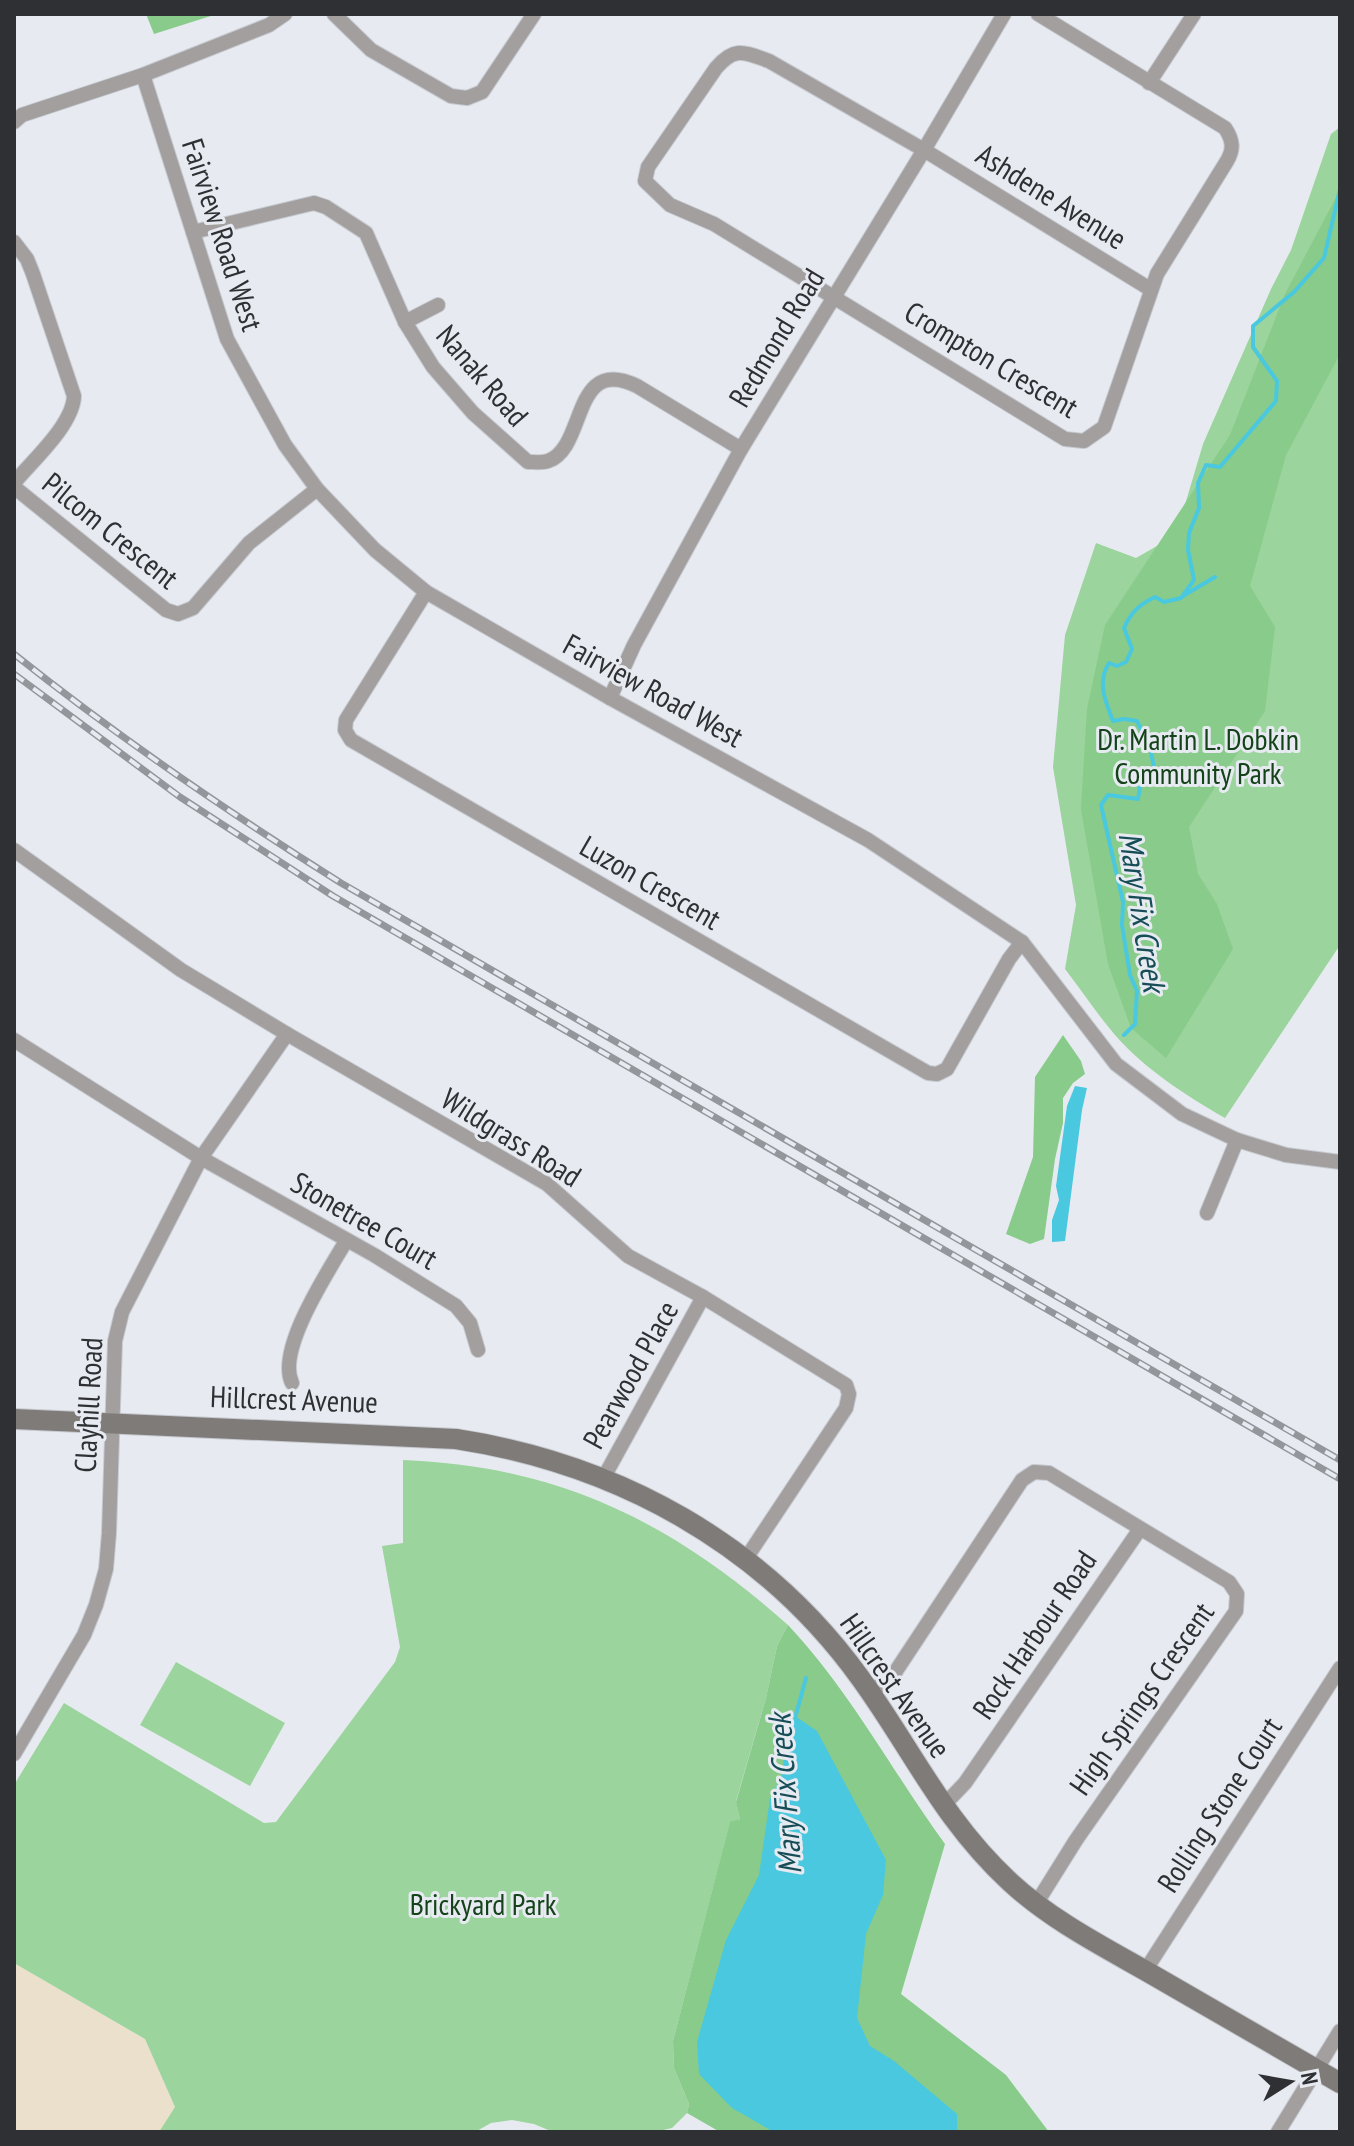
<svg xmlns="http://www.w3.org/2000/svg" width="1354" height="2146" viewBox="0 0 1354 2146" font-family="'PT Sans Narrow',sans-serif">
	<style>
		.commercial { fill: #ebe0cb }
		.green { fill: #9bd49c }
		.forest { fill: #88cb8a }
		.water { fill: #49c8df }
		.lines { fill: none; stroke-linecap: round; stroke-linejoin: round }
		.stream { stroke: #49c8df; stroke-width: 4 }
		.street-casing { stroke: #c6c9cf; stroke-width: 16 }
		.secondary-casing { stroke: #c6c9cf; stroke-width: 22 }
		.street { stroke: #a29f9e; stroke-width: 14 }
		.secondary { stroke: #7f7b78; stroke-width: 20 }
		.rail-casing { stroke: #93969a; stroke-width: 7 }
		.rail { stroke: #e7ebf1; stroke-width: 4; stroke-dasharray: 12; stroke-linecap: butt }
		.labels { text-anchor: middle; stroke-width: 6; stroke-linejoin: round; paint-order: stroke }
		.street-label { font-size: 30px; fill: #2f3033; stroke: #e7ebf1 }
		.park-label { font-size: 30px; fill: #144319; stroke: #e7ebf1 }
		.water-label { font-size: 32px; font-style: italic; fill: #174d57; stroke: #e7ebf1 }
	</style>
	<rect width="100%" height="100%" fill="#e7ebf1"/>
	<polygon class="commercial" points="14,1963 145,2039 175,2107 159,2132 14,2132"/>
	<g class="green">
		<path d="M1340,127V945L1225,1118C1185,1095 1146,1070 1115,1035C1097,1014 1082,991 1065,969L1076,905L1053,767L1065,635L1096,543L1136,558L1176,535L1203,444L1271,289L1291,250L1331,134Z"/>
		<path d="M403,1460C559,1466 672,1522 788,1625L777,1646L766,1698L736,1801L740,1819L730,1823L673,2041L674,2068L689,2104L687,2113L672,2128L655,2132H553L534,2124L512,2120L491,2123L475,2132H159L175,2107L145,2039L14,1963V1785L64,1703L264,1823L276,1822L395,1662L400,1647L382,1546L403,1543Z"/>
		<polygon points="176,1662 285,1723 250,1786 140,1725"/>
	</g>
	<g class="forest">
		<polygon points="146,14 217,14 154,34"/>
		<polygon points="1340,190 1340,354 1286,455 1250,586 1275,627 1265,711 1189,827 1198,874 1217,904 1233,949 1166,1058 1131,1028 1108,964 1081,809 1087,709 1105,625 1230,435 1285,294"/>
		<polygon points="1063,1035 1081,1061 1085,1074 1073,1083 1063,1098 1063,1123 1055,1159 1044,1239 1030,1244 1006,1234 1033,1157 1035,1077"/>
		<path d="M788,1625C850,1691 892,1771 945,1844L901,1994L1006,2075L1049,2132H720L687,2113L689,2104L674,2068L673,2041L730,1822L740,1819L736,1802L766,1698L777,1646Z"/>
	</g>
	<g class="water">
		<polygon points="1075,1086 1087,1088 1082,1110 1065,1241 1052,1242 1052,1220 1059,1200 1056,1186 1067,1106"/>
		<polygon points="795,1716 817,1731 886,1860 883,1895 866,1934 857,2018 870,2046 894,2061 957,2114 957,2132 774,2132 732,2108 699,2074 697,2042 726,1940 759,1875 770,1799 783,1773 784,1744"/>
	</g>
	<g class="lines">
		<g class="stream">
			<polyline points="1183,596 1215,577"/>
			<path d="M1124,1035L1135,1024L1137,991L1130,975L1122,925L1123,902L1101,805L1108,795L1138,799L1140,787L1154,767L1150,748L1137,721L1124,719L1113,721C1105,701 1097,682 1109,663L1117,666L1126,662L1132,649L1124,628C1131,612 1140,604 1155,597L1164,602L1181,598L1194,580L1188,550L1189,533L1199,508L1198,483L1206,465L1220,467L1276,401L1277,381L1253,347V326L1294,292L1324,258L1340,189"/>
			<polyline points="795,1718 806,1678"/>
		</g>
		<g class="street-casing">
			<g id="street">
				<polyline points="334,14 371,50 451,96 467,98 482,92 534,14"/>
				<path d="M1038,14L1225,128C1233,140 1234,149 1227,161L1157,274L1104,427L1084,441L1065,439L714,224L670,205L645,181L648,167L716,68C735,46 744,52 769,61L924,150L1150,289"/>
				<polyline points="143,75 227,339 285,445 317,489 375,550 426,592 610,698 868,840 1022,942 1116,1064 1182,1114 1237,1140 1286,1155 1340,1162"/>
				<polyline points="1149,83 1194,14"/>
				<polyline points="14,122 22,115 143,75 269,25 285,14"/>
				<path d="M193,232L314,203L326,207L366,233L405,322L433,367L473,413L528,462C534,462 542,463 548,461C587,448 571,354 637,386L741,449"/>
				<path d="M14,242L27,259L33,274L74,396C73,425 32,461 14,483"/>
				<polyline points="405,322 438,305"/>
				<polyline points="14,487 166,610 178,614 193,608 249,543 317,489"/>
				<polyline points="426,592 346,720 345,730 351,740 928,1073 937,1074 947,1069 1009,959 1022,942"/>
				<polyline points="610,698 634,645 741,449 924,150 1004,14"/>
				<polyline points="14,850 181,970 287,1034 547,1184 628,1256 703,1297 846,1385 849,1394 846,1408 745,1560"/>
				<polyline points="14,1040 201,1158 374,1255 456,1306 470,1323 478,1350"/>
				<polyline points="1207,1213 1237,1140"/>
				<path d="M292,1383C276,1350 328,1272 346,1241"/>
				<polyline points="604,1477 703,1297"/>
				<polyline points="870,1693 894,1674 1022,1480 1034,1472 1049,1473 1229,1582 1237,1594 1236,1611 1076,1840 1036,1904"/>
				<polyline points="14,1754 84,1635 96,1605 106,1569 109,1533 115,1341 122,1312 201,1158 287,1034"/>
				<polyline points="943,1806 965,1783 1140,1529"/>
				<polyline points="1145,1971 1340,1668"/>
				<polyline points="1278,2132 1340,2031"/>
			</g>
		</g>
		<g class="secondary-casing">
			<path id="secondary" d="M14,1419L456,1439C618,1464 764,1544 861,1679C913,1751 943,1820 1010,1882C1050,1919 1100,1945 1146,1971C1211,2009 1276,2046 1340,2083"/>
		</g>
		<use href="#street" class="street"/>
		<use href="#secondary" class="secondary"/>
		<g class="rail-casing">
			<g id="rail">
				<path d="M14,654C118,737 228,812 341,883L1340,1460"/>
				<polyline points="14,674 180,797 333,896 1340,1479"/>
			</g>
		</g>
		<use href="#rail" class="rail"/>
	</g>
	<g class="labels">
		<g class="street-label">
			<text transform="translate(1051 197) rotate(32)" y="10">Ashdene Avenue</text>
			<text transform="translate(222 235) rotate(72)" y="10">Fairview Road West</text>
			<text transform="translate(777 338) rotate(-59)" y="10">Redmond Road</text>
			<text transform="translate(991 360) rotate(31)" y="10">Crompton Crescent</text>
			<text transform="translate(482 376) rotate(49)" y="10">Nanak Road</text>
			<text transform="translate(110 531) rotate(39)" y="10">Pilcom Crescent</text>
			<text transform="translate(653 691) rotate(29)" y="10">Fairview Road West</text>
			<text transform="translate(650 883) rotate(30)" y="10">Luzon Crescent</text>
			<text transform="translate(511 1138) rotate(32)" y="10">Wildgrass Road</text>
			<text transform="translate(364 1221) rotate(30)" y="10">Stonetree Court</text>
			<text transform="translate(631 1375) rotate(-61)" y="10">Pearwood Place</text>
			<text transform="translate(294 1400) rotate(2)" y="10">Hillcrest Avenue</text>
			<text transform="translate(89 1405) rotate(-87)" y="10">Clayhill Road</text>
			<text transform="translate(1035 1635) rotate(-56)" y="10">Rock Harbour Road</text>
			<text transform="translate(895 1686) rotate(55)" y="10">Hillcrest Avenue</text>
			<text transform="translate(1142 1699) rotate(-55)" y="10">High Springs Crescent</text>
			<text transform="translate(1220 1805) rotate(-57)" y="10">Rolling Stone Court</text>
		</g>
		<g class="park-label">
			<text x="1198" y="750">Dr. Martin L. Dobkin<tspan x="1198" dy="34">Community Park</tspan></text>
			<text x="483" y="1915">Brickyard Park</text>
		</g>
		<g class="water-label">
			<text transform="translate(1142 912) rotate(81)" y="11">Mary Fix Creek</text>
			<text transform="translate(785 1794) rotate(-94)" y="11">Mary Fix Creek</text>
		</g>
	</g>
	<rect width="1354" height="2146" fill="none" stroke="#2f3033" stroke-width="32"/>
	<g transform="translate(1290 2082) rotate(79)" stroke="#e7ebf1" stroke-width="6" paint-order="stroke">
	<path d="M0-6L14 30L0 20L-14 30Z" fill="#2f3033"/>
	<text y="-12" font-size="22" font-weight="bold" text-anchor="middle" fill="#2f3033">N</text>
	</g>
</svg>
